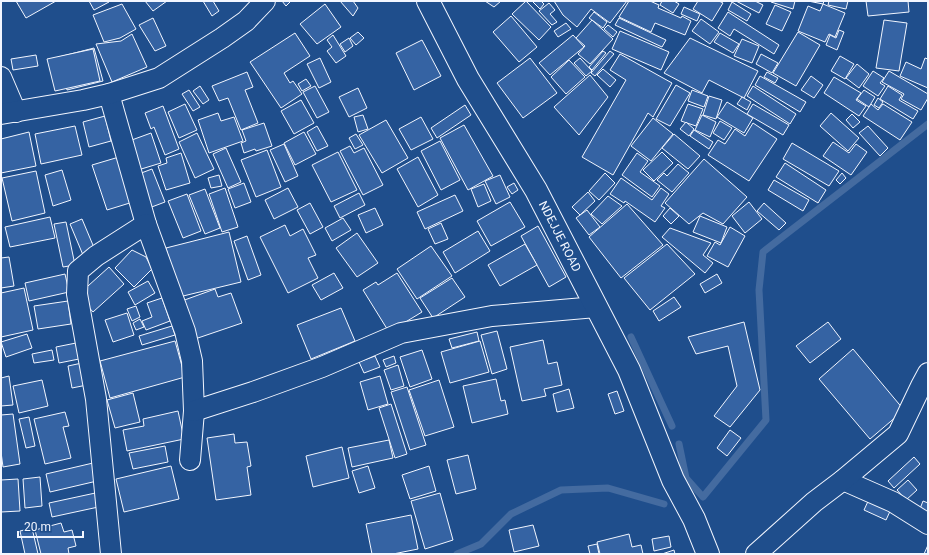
<svg xmlns="http://www.w3.org/2000/svg" width="929" height="555" viewBox="0 0 929 555" font-family="Roboto,sans-serif">
	<style>
		.lines { fill: none; stroke-linecap: round; stroke-linejoin: round }
		.stream { stroke: #446ba0; stroke-width: 7 }
		.building { fill: #3563a3; stroke: #f2f6ff }
		.street-casing { stroke: #f2f6ff; stroke-width: 22 }
		.secondary-casing { stroke: #f2f6ff; stroke-width: 24 }
		.street { stroke: #1f4e8c; stroke-width: 20 }
		.secondary { stroke: #1f4e8c; stroke-width: 22 }
		.labels { text-anchor: middle; stroke-width: 3; stroke-linejoin: round; paint-order: stroke }
		.street-label { font-size: 12px; fill: #f2f6ff; stroke: #1f4e8c }
	</style>
	<rect width="100%" height="100%" fill="#1f4e8c"/>
	<g class="lines">
		<g class="stream">
			<polyline points="631,337 672,426"/>
			<polyline points="679,444 686,478 703,497 766,420 759,290 763,252 928,124"/>
			<polyline points="457,554 481,544 511,514 561,490 608,488 664,504"/>
		</g>
	</g>
	<g class="building">
		<polygon points="16,1 56,1 26,18"/>
		<polygon points="89,1 108,1 109,2 94,10"/>
		<polygon points="145,1 167,1 153,11"/>
		<polygon points="203,1 213,1 219,11 212,16"/>
		<polygon points="282,1 291,1 286,6"/>
		<polygon points="340,1 353,1 358,8 353,16"/>
		<polygon points="485,1 501,1 494,7"/>
		<polygon points="526,1 551,27 539,40 512,14"/>
		<polygon points="534,1 541,1 544,4 540,9 533,2"/>
		<polygon points="554,1 627,1 610,23 591,9 577,27 563,15"/>
		<polygon points="629,1 650,1 659,5 658,8 681,18 682,16 691,21 685,35 655,23 651,32 619,17"/>
		<polygon points="662,1 674,1 679,4 673,13 660,5"/>
		<polygon points="698,1 719,1 723,3 712,21 693,9"/>
		<polygon points="736,1 755,1 763,5 759,13"/>
		<polygon points="771,1 795,1 793,9 771,2"/>
		<polygon points="808,1 824,1 823,4"/>
		<polygon points="829,1 848,1 846,9 828,5"/>
		<polygon points="866,1 908,1 909,12 868,16"/>
		<polygon points="732,2 751,14 747,21 728,10"/>
		<polygon points="549,3 555,10 550,14 557,22 552,25 539,11"/>
		<polygon points="122,4 136,29 120,38 104,42 93,15"/>
		<polygon points="325,4 341,27 317,44 300,24"/>
		<polygon points="823,4 845,13 835,37 829,34 825,42 798,31 808,6 820,11"/>
		<polygon points="775,5 791,12 782,31 766,24"/>
		<polygon points="684,7 700,14 697,21 681,14"/>
		<polygon points="594,12 607,22 603,28 589,18"/>
		<polygon points="728,12 779,45 774,54 734,29 730,36 718,28"/>
		<polygon points="511,16 537,47 519,62 493,32"/>
		<polygon points="153,18 166,46 155,51 139,25"/>
		<polygon points="619,18 666,40 662,47 615,25"/>
		<polygon points="701,19 719,32 710,44 692,31"/>
		<polygon points="592,20 613,39 590,64 578,54 585,46 576,38"/>
		<polygon points="884,20 907,23 899,71 876,68"/>
		<polygon points="566,23 571,29 558,37 554,31"/>
		<polygon points="608,25 617,32 613,37 604,29"/>
		<polygon points="839,30 844,32 837,50 826,45 830,35 836,38"/>
		<polygon points="620,31 669,52 661,70 612,49"/>
		<polygon points="358,32 364,38 356,45 350,38"/>
		<polygon points="798,32 820,45 796,86 773,73"/>
		<polygon points="295,33 310,56 284,73 290,83 293,81 302,94 281,108 250,62"/>
		<polygon points="720,33 739,44 733,53 714,42"/>
		<polygon points="132,34 147,67 112,82 96,44 121,41"/>
		<polygon points="333,35 346,56 336,63 327,51 332,47 327,40"/>
		<polygon points="573,35 584,47 550,75 539,63"/>
		<polygon points="349,38 353,46 345,52 340,44"/>
		<polygon points="690,38 758,71 744,98 709,80 702,93 664,73"/>
		<polygon points="742,39 759,46 752,63 734,56"/>
		<polygon points="422,40 441,76 414,90 396,53"/>
		<polygon points="94,48 103,81 67,90 59,57"/>
		<polygon points="93,49 100,81 55,91 47,59"/>
		<polygon points="603,51 606,53 592,70 589,67"/>
		<polygon points="610,51 614,54 595,76 591,73"/>
		<polygon points="620,54 672,83 653,117 648,113 613,175 582,157 626,80 610,70"/>
		<polygon points="761,54 778,63 772,73 756,64"/>
		<polygon points="36,55 38,66 13,70 11,59"/>
		<polygon points="840,56 854,64 845,79 831,71"/>
		<polygon points="320,58 331,82 319,88 307,64"/>
		<polygon points="530,58 557,93 523,118 497,83"/>
		<polygon points="580,58 592,71 586,76 574,63"/>
		<polygon points="925,58 928,59 928,88 900,76 906,62 921,69"/>
		<polygon points="569,60 585,77 566,94 551,77"/>
		<polygon points="857,64 869,74 859,88 846,78"/>
		<polygon points="603,69 616,80 610,87 597,75"/>
		<polygon points="873,71 884,78 880,83 885,86 878,96 863,86"/>
		<polygon points="889,71 928,94 928,98 921,110 901,99 904,94 882,82"/>
		<polygon points="247,72 253,87 245,90 258,123 241,130 228,98 219,101 212,86"/>
		<polygon points="767,72 778,78 775,83 764,77"/>
		<polygon points="590,75 608,97 579,135 554,107"/>
		<polygon points="760,76 806,102 800,112 755,85"/>
		<polygon points="811,76 823,85 814,98 801,90"/>
		<polygon points="834,77 861,93 856,100 866,106 859,116 824,93"/>
		<polygon points="306,79 311,86 302,91 298,84"/>
		<polygon points="676,85 690,93 670,126 656,119"/>
		<polygon points="200,86 209,100 203,104 193,91"/>
		<polygon points="315,86 329,112 317,118 303,92"/>
		<polygon points="753,86 796,114 790,124 747,96"/>
		<polygon points="888,86 902,95 899,100 918,111 913,119 880,99"/>
		<polygon points="358,88 367,108 349,117 339,97"/>
		<polygon points="189,90 200,107 193,111 182,94"/>
		<polygon points="692,90 708,96 704,107 688,101"/>
		<polygon points="864,90 875,97 869,107 857,99"/>
		<polygon points="709,96 722,100 716,119 703,115"/>
		<polygon points="742,97 751,102 747,110 737,104"/>
		<polygon points="878,98 883,102 879,108 874,105"/>
		<polygon points="301,100 314,123 294,134 281,111"/>
		<polygon points="727,102 753,118 744,133 717,117"/>
		<polygon points="185,104 197,130 179,138 168,112"/>
		<polygon points="688,104 703,109 696,126 681,121"/>
		<polygon points="753,104 789,125 783,135 747,114"/>
		<polygon points="871,104 878,110 883,104 912,122 900,140 863,116"/>
		<polygon points="465,105 471,115 437,138 431,128"/>
		<polygon points="163,106 179,149 165,155 154,127 151,129 145,113"/>
		<polygon points="218,113 221,121 234,117 243,141 209,153 198,120"/>
		<polygon points="831,113 859,138 848,151 820,126"/>
		<polygon points="852,114 860,122 853,128 846,120"/>
		<polygon points="363,115 368,129 358,132 354,117"/>
		<polygon points="702,115 716,122 710,137 695,130"/>
		<polygon points="105,116 111,141 89,147 83,122"/>
		<polygon points="421,117 433,139 411,150 399,129"/>
		<polygon points="653,118 673,134 651,161 631,146"/>
		<polygon points="386,120 408,158 382,173 359,135"/>
		<polygon points="720,121 732,128 724,140 713,133"/>
		<polygon points="686,122 694,129 689,136 680,129"/>
		<polygon points="264,123 272,146 256,151 255,149 244,153 241,143 246,141 242,130"/>
		<polygon points="753,123 777,139 749,181 708,155 718,140 725,144 735,129 745,136"/>
		<polygon points="464,125 493,176 468,190 440,138"/>
		<polygon points="75,126 82,155 41,164 35,134"/>
		<polygon points="317,126 328,146 317,151 307,132"/>
		<polygon points="868,126 888,148 880,156 859,133"/>
		<polygon points="694,130 713,142 709,149 690,136"/>
		<polygon points="29,132 36,166 1,173 1,139"/>
		<polygon points="304,132 316,154 295,165 284,143"/>
		<polygon points="151,133 161,163 138,170 129,141"/>
		<polygon points="197,133 214,169 195,178 179,142"/>
		<polygon points="356,134 363,145 355,149 349,138"/>
		<polygon points="674,134 700,156 688,169 662,148"/>
		<polygon points="440,141 460,180 441,190 421,151"/>
		<polygon points="833,142 849,153 856,144 867,152 851,175 823,156"/>
		<polygon points="792,143 839,171 829,186 783,159"/>
		<polygon points="284,144 298,176 285,182 270,150"/>
		<polygon points="350,146 354,153 364,148 383,185 363,195 340,151"/>
		<polygon points="226,148 241,182 228,188 213,154"/>
		<polygon points="267,150 281,187 256,197 241,160"/>
		<polygon points="338,152 357,190 331,202 312,165"/>
		<polygon points="662,152 673,163 654,181 643,170"/>
		<polygon points="181,153 190,183 166,190 158,166 167,163 166,158"/>
		<polygon points="637,153 648,161 640,172 660,186 652,197 622,175"/>
		<polygon points="119,157 133,202 107,210 92,165"/>
		<polygon points="418,157 438,195 418,207 397,169"/>
		<polygon points="704,159 747,197 723,224 703,213 689,224 665,203"/>
		<polygon points="785,163 826,190 818,203 776,177"/>
		<polygon points="678,164 689,173 672,192 657,180 664,173 667,176"/>
		<polygon points="152,169 165,202 149,208 136,175"/>
		<polygon points="62,170 71,200 53,206 45,175"/>
		<polygon points="36,171 45,213 12,221 2,178"/>
		<polygon points="605,173 615,183 599,200 589,191"/>
		<polygon points="842,173 846,178 840,184 836,180"/>
		<polygon points="219,175 222,186 211,188 208,178"/>
		<polygon points="500,175 510,197 496,204 485,181"/>
		<polygon points="621,178 652,200 661,188 669,194 661,206 665,208 655,222 625,201 624,203 610,194"/>
		<polygon points="774,180 809,200 803,211 768,190"/>
		<polygon points="244,183 251,202 235,208 228,189"/>
		<polygon points="514,183 518,190 512,194 507,187"/>
		<polygon points="484,184 491,201 478,207 471,189"/>
		<polygon points="225,188 238,227 222,232 209,194"/>
		<polygon points="288,188 298,207 274,219 265,200"/>
		<polygon points="205,189 220,228 205,234 189,195"/>
		<polygon points="588,192 595,201 580,215 572,207"/>
		<polygon points="359,193 365,205 340,218 334,206"/>
		<polygon points="187,194 201,231 183,238 168,201"/>
		<polygon points="455,195 463,211 425,229 417,212"/>
		<polygon points="608,196 622,206 602,224 591,214"/>
		<polygon points="510,202 525,227 491,246 477,221"/>
		<polygon points="749,202 762,219 745,233 732,216"/>
		<polygon points="310,203 323,227 310,234 297,210"/>
		<polygon points="764,203 786,223 779,230 757,211"/>
		<polygon points="627,204 663,245 621,278 589,237"/>
		<polygon points="375,208 383,225 366,233 358,215"/>
		<polygon points="670,208 679,216 671,224 663,216"/>
		<polygon points="587,210 600,227 589,235 576,218"/>
		<polygon points="700,216 727,227 721,243 693,232"/>
		<polygon points="50,217 55,238 10,247 5,227"/>
		<polygon points="343,218 351,230 332,241 325,228"/>
		<polygon points="82,219 95,250 83,255 70,224"/>
		<polygon points="66,222 75,265 63,267 54,224"/>
		<polygon points="441,223 448,239 435,244 428,229"/>
		<polygon points="285,225 290,236 303,229 316,255 308,258 318,278 288,293 260,237"/>
		<polygon points="538,226 566,277 549,287 521,236"/>
		<polygon points="730,227 745,236 728,267 707,256 715,242 720,245"/>
		<polygon points="670,228 711,243 703,255 713,263 705,273 662,237"/>
		<polygon points="478,231 490,251 455,273 443,252"/>
		<polygon points="229,232 241,282 179,297 166,248"/>
		<polygon points="357,233 378,263 357,277 336,248"/>
		<polygon points="247,236 261,275 248,280 234,241"/>
		<polygon points="525,244 537,265 500,286 488,265"/>
		<polygon points="667,244 695,274 650,310 624,278"/>
		<polygon points="431,246 452,276 417,299 397,269"/>
		<polygon points="132,250 146,257 152,269 134,287 115,268"/>
		<polygon points="9,257 14,286 1,288 1,258"/>
		<polygon points="109,267 124,284 93,312 78,295"/>
		<polygon points="334,273 343,288 321,300 312,285"/>
		<polygon points="397,273 422,312 389,332 363,290 376,282 378,285"/>
		<polygon points="65,274 69,292 29,301 25,283"/>
		<polygon points="717,274 722,283 705,293 700,284"/>
		<polygon points="452,278 465,297 433,318 420,298"/>
		<polygon points="148,281 155,293 135,305 128,292"/>
		<polygon points="24,288 33,330 1,337 1,293"/>
		<polygon points="215,289 218,297 231,293 242,323 192,340 179,302"/>
		<polygon points="674,297 681,307 659,321 653,311"/>
		<polygon points="162,298 170,321 146,330 142,321 152,317 147,303"/>
		<polygon points="68,301 71,324 38,329 34,306"/>
		<polygon points="136,306 140,317 132,321 127,309"/>
		<polygon points="341,308 355,341 311,359 297,325"/>
		<polygon points="127,313 134,335 113,342 105,320"/>
		<polygon points="140,319 144,327 136,330 133,323"/>
		<polygon points="744,322 760,390 730,427 714,416 737,386 728,346 696,354 688,337"/>
		<polygon points="828,322 841,339 810,363 796,346"/>
		<polygon points="172,326 175,335 142,345 139,336"/>
		<polygon points="497,331 507,369 492,374 481,335"/>
		<polygon points="477,332 479,341 452,348 449,339"/>
		<polygon points="27,334 32,348 6,357 1,342"/>
		<polygon points="543,340 548,364 557,362 562,385 544,389 546,396 522,401 510,347"/>
		<polygon points="175,341 185,377 110,398 100,361"/>
		<polygon points="480,341 489,372 450,383 441,352"/>
		<polygon points="76,343 79,359 59,363 56,347"/>
		<polygon points="853,349 904,410 870,439 819,379"/>
		<polygon points="52,350 54,360 34,363 32,354"/>
		<polygon points="422,350 432,379 410,387 400,357"/>
		<polygon points="375,356 380,367 364,373 359,362"/>
		<polygon points="394,356 396,363 386,367 383,360"/>
		<polygon points="82,363 87,385 72,388 68,366"/>
		<polygon points="398,365 404,386 391,390 384,370"/>
		<polygon points="9,376 13,405 1,406 1,378"/>
		<polygon points="380,376 388,404 368,410 360,382"/>
		<polygon points="496,379 501,401 505,400 508,414 472,423 463,386"/>
		<polygon points="42,380 48,406 19,413 13,386"/>
		<polygon points="439,380 454,427 425,436 409,390"/>
		<polygon points="407,387 426,445 410,450 391,392"/>
		<polygon points="569,389 574,408 557,412 553,394"/>
		<polygon points="617,391 624,411 615,414 608,394"/>
		<polygon points="133,393 140,422 115,428 107,400"/>
		<polygon points="391,404 407,454 395,458 379,408"/>
		<polygon points="178,411 184,439 127,451 123,430 144,426 143,419"/>
		<polygon points="65,412 69,426 63,427 71,458 45,464 34,419"/>
		<polygon points="13,414 20,464 3,467 1,452 1,415"/>
		<polygon points="29,417 35,446 26,448 19,419"/>
		<polygon points="730,430 741,438 727,456 717,448"/>
		<polygon points="234,434 235,443 247,442 251,466 247,467 251,495 216,500 207,438"/>
		<polygon points="389,440 393,458 352,467 348,448"/>
		<polygon points="165,446 168,462 133,469 129,453"/>
		<polygon points="342,447 349,478 313,487 306,456"/>
		<polygon points="468,455 476,489 456,494 447,460"/>
		<polygon points="914,457 920,464 894,488 888,481"/>
		<polygon points="93,463 97,481 50,492 46,474"/>
		<polygon points="171,466 179,499 124,512 116,479"/>
		<polygon points="368,466 375,488 359,493 352,471"/>
		<polygon points="429,466 436,491 410,499 402,475"/>
		<polygon points="40,477 42,506 25,508 23,479"/>
		<polygon points="18,479 20,511 1,512 1,480"/>
		<polygon points="908,480 917,490 906,500 897,490"/>
		<polygon points="100,492 103,506 52,517 49,503"/>
		<polygon points="440,493 453,540 425,549 411,501"/>
		<polygon points="870,497 892,507 886,520 864,510"/>
		<polygon points="923,501 928,503 928,517 918,514"/>
		<polygon points="411,515 418,549 393,554 372,554 366,524"/>
		<polygon points="61,523 64,532 72,530 76,546 68,548 69,554 41,554 35,530"/>
		<polygon points="533,525 539,546 514,552 509,530"/>
		<polygon points="32,528 38,554 25,554 20,531"/>
		<polygon points="629,534 632,547 641,545 643,554 600,554 597,542"/>
		<polygon points="669,536 671,547 654,551 652,539"/>
		<polygon points="597,544 599,554 590,554 588,546"/>
		<polygon points="928,545 928,554 924,554"/>
		<polygon points="674,550 675,554 662,554"/>
	</g>
	<g class="lines">
		<g class="street-casing">
			<g id="street">
				<polyline points="1,77 16,112"/>
				<polyline points="109,94 146,224 185,331 192,361 194,411 190,460"/>
				<polyline points="1,114 83,100 109,94 159,78 222,38 246,21 265,1"/>
				<polyline points="194,411 253,392 322,367 401,333 492,316 596,307"/>
				<polyline points="843,480 893,502 928,524"/>
				<polyline points="111,554 96,399 77,294 78,271 96,256 146,224"/>
				<polyline points="756,554 814,502 843,480 898,434 921,386 928,373"/>
			</g>
		</g>
		<g class="secondary-casing">
			<g id="secondary">
				<path id="s1" d="M428,1L468,79L536,190L629,370L673,480L694,519L708,554"/>
			</g>
		</g>
		<use href="#street" class="street"/>
		<use href="#secondary" class="secondary"/>
	</g>
	<g class="labels">
		<g class="street-label">
			<text dy="4" stroke="none"><textPath href="#s1" startOffset="270">NDEJJE ROAD</textPath></text>
		</g>
	</g>
	<rect width="929" height="555" fill="none" stroke="#f2f6ff" stroke-width="4"/>
	<path d="M18 531v6h65v-6" fill="none" stroke="#f2f6ff" stroke-width="2"/>
	<text x="24" y="531" font-size="12" fill="#f2f6ff" stroke="#1f4e8c" stroke-width="3" paint-order="stroke">20 m</text>
</svg>
